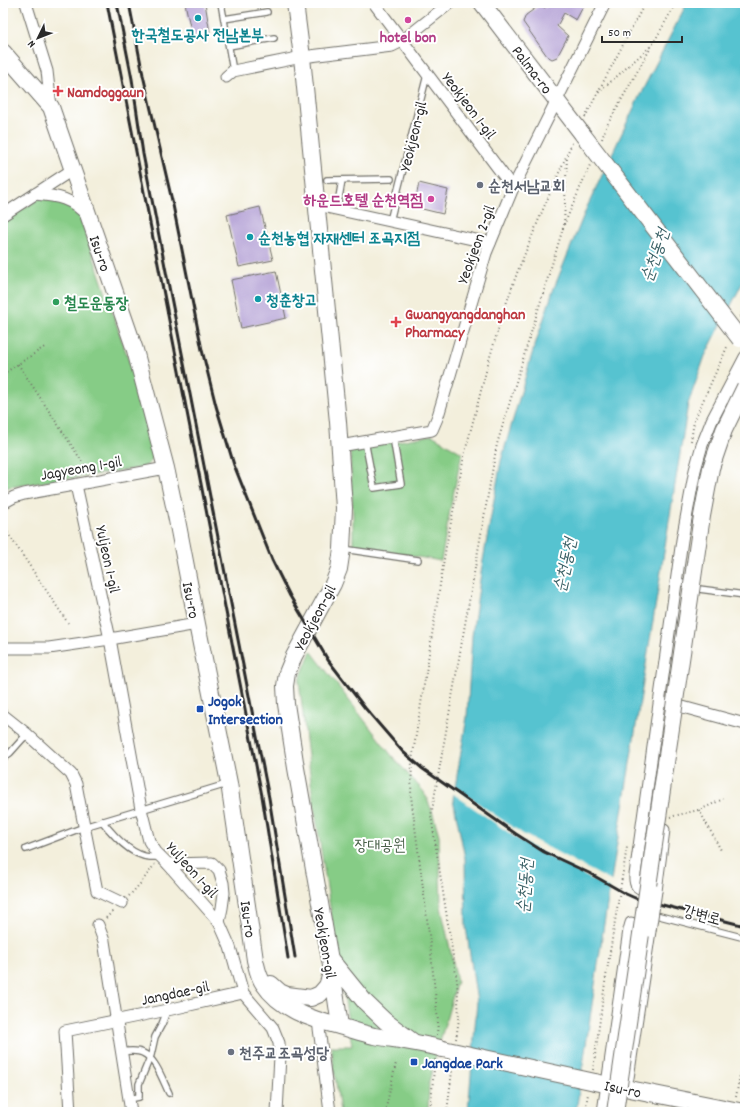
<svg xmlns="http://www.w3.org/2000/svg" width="748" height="1115" viewBox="0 0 748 1115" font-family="Dekko,'Poor Story',sans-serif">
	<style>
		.green { fill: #86cc86; stroke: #587c58 }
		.water { fill: #56c3d0; stroke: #40777e }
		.pier { fill: #f3efdc }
		.building { fill: #b4a1d5 }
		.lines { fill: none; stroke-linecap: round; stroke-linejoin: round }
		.lane-casing { stroke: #717069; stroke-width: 8 }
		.street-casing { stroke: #717069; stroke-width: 13 }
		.secondary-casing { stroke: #717069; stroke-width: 18 }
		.path { stroke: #717069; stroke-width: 2; stroke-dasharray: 1 3; stroke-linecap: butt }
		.lane { stroke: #fff; stroke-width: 5.5 }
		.street { stroke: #fff; stroke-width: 11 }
		.secondary { stroke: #fff; stroke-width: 16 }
		.rail { stroke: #2b2b2b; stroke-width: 3 }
		.street-bridge-casing { stroke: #717069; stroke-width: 13; stroke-linecap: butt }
		.secondary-bridge-casing { stroke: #717069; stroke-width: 18; stroke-linecap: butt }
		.street-bridge { stroke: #fff; stroke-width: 11 }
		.secondary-bridge { stroke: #fff; stroke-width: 16 }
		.culture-dot { fill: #0f9aa8; stroke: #fff; stroke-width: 1.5 }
		.hotel-dot { fill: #d1479c; stroke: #fff; stroke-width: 1.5 }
		.health-dot { fill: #e0444e; stroke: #fff; stroke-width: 1.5 }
		.worship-dot { fill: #6b7280; stroke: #fff; stroke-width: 1.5 }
		.leisure-dot { fill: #2e9e5b; stroke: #fff; stroke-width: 1.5 }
		.transit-dot { fill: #1a4fb4; stroke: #fff; stroke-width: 1.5 }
		.labels { text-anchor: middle; stroke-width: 4; stroke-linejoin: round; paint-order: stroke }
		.culture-label { font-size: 16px; font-weight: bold; fill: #0d838f; stroke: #fff; text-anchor: start }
		.hotel-label { font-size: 16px; font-weight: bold; fill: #b23c85; stroke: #fff }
		.street-label { font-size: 16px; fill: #2b2b2b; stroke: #fff }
		.health-label { font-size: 16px; font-weight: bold; fill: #be3a42; stroke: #fff; text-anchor: start }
		.worship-label { font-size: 16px; font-weight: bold; fill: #5b616d; stroke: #fff; text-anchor: start }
		.leisure-label { font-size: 16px; font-weight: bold; fill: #27864d; stroke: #fff; text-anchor: start }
		.transit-label { font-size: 16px; font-weight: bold; fill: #164399; stroke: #fff; text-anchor: start }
		.park-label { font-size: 16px; fill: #4b634b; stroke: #fff }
		.water-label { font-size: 17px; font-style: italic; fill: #3a6065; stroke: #fff }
	</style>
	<rect width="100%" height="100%" fill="#fff"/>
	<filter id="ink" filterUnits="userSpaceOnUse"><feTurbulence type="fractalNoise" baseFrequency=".025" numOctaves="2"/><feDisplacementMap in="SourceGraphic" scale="8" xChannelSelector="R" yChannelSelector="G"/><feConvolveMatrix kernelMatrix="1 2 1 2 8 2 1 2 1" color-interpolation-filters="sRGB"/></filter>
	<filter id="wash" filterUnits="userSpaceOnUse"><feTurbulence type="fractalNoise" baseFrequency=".012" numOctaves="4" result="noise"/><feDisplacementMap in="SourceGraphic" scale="16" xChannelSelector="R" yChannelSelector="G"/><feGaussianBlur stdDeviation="0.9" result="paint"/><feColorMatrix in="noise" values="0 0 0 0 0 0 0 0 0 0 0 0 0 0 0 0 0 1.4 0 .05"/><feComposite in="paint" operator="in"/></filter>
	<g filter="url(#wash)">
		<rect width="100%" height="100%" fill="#f3efdc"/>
		<g class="green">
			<path d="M50,198L78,211L136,382L154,454C152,462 148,466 140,468L3,488V222L38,199Z"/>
			<polygon points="432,435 462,453 450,510 441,561 353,546 353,517 350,450"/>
			<polygon points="311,651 392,756 424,792 432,811 439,835 441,907 457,981 429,1081 428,1112 340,1112 331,1046 352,1046 313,799 299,681"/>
		</g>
		<polygon class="water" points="687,3 745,3 745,278 705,356 688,404 604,924 576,1112 468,1112 477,1002 466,927 465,858 453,799 467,717 472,636 482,566 501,461 532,354 554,288 587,207 639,97"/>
		<polygon class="pier" points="453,786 523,834 613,882 611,890 519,840 452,793"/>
		<g id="blocks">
			<g class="building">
				<polygon points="185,3 205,3 210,33 192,36"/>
				<polygon points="548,3 585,3 576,20 564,13 557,26 568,36 557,57 552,59 547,56 523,22 526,15 540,5 545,8"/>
				<polygon points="419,183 448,190 443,214 414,207"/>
				<polygon points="260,207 273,260 239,267 227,215"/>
				<polygon points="276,271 286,318 241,328 231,280"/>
			</g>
		</g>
	</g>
	<g filter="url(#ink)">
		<use href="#blocks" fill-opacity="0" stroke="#717069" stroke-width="1"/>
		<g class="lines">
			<g class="lane-casing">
				<g id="lane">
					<polyline points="221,3 233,71"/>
					<polyline points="224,19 267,12"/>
					<polyline points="229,46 274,38"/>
					<polyline points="327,180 391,179"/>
					<polyline points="337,209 342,180"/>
					<polyline points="390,221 427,75"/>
					<polyline points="365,441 374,488 401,484 393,437"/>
					<polyline points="343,549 418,560"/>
					<polyline points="677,581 699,589 745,595"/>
					<polyline points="3,758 10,753 27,734"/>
					<path d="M102,821C113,835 131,856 150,857C154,857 157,857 160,857"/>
					<polyline points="26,849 84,827 227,784"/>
					<polyline points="652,914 745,938"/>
					<path d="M121,1052C128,1051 137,1050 143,1053C156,1059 163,1081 169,1093"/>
					<polyline points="129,1099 139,1097 139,1084 151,1055 155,1037 162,1024 167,1011"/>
				</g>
			</g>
			<g class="street-casing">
				<g id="street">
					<polyline points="26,3 47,71 51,107"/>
					<polyline points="374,3 428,75 513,188"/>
					<polyline points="226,77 233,71 302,57 392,46 402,41 450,3"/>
					<path d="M35,194C57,196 73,198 88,217"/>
					<polyline points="317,205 490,243"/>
					<polyline points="3,215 72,170"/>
					<polyline points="340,446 432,430 438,416 486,253 513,188 605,3"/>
					<polyline points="76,485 110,639 141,809 149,841 156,852 168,864 219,922 230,947 243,993 273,1028 279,1043 280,1056 277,1112"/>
					<polyline points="3,503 14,497 24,494 166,468"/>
					<polyline points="3,648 49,648 110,639 197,624"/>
					<polyline points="668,703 745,724"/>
					<polyline points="3,715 27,734 71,774 76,784 79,800 97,891 122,903"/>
					<path d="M664,830L656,891L650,893C639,888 634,888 635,875L682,540L695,470L702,445L712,420L745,357"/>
					<polyline points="168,864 212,863 219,870 223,883 224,893 222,908 219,922"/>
					<polyline points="98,925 104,941 131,1112"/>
					<polyline points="318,1021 330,1112"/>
					<polyline points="70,1112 65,1031 172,1009 243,993"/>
					<polyline points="603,1112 629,930 631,923 646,927 650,931 628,1078"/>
				</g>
			</g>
			<g class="secondary-casing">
				<g id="secondary">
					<polyline points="295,3 302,57 338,422 344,508 342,549 339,569 333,584 294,656 287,673 285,686 286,704 296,768 332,971 340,1026"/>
					<polyline points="482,3 583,135"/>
					<path d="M3,52L51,107L135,350L166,468L177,520L197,624L229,783L255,960C257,968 258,976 263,983C280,1009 310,1019 339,1026C350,1029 362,1033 374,1036C397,1040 421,1043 443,1049"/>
					<polyline points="733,398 745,375"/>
					<polyline points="331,960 365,1002 385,1021 412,1041"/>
					<polyline points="271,984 280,992 287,995 311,998 320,994 327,986 332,971"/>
					<polyline points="595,1082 744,1112"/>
				</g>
			</g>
			<g class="path">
				<polyline points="598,92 645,3"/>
				<polyline points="585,117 597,94 652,45"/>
				<polyline points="602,139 606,127 676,3"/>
				<polyline points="564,224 567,157"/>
				<polyline points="740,317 745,305"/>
				<polyline points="18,364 89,472"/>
				<polyline points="3,374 46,346"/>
				<polyline points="691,441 694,421 728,345"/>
				<polyline points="3,526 68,623"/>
				<polyline points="699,810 722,852"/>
				<polyline points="670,817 702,809 723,799"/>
				<polyline points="129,896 140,884 155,864"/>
				<polyline points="106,918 114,910"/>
				<polyline points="437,1035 438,1021 429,934 411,796 412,760 446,547 465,452 489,360 503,313 517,273 541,214 572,143"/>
				<polyline points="456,1039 459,1019 457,981 431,816 497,444 564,225 590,165"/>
				<polyline points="593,1070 605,983 627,847"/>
				<polyline points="736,1097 745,1047"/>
				<polyline points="385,1112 396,1063"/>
				<polyline points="430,1112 435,1059"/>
				<polyline points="447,1112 453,1063"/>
				<polyline points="585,1112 588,1094"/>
			</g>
			<use href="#lane" class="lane"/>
			<use href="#street" class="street"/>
			<use href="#secondary" class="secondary"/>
			<g class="rail">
				<polyline points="107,3 262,796 288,958"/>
				<polyline points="117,3 132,79 143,154 269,798 295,957"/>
				<polyline points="129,3 143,75 173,205 202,350 216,406 234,465 272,560 290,596 328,660 365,708 403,752 423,769 516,834 544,852 589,873 626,894 635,898 745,926"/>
			</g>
			<g class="street-bridge-casing">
				<polyline id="street-bridge" points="650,931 656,891"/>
			</g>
			<g class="secondary-bridge-casing">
				<g id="secondary-bridge">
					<polyline points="583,135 740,339"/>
					<polyline points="443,1049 595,1082"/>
					<polyline points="615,1112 702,516 711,468 724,430 745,387"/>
				</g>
			</g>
			<use href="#street-bridge" class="street-bridge"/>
			<use href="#secondary-bridge" class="secondary-bridge"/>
		</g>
	</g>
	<g class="culture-dot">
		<circle cx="198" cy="18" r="4"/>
		<circle cx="250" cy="237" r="4"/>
		<circle cx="258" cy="299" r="4"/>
	</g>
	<g class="hotel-dot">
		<circle cx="408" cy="20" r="4"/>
		<circle cx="431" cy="199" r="4"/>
	</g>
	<g class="health-dot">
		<path d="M56 85h4v4h4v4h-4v4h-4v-4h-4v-4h4z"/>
		<path d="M394 316h4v4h4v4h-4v4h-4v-4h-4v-4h4z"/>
	</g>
	<g class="worship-dot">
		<circle cx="480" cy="185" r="4"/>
		<circle cx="231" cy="1052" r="4"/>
	</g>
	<circle class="leisure-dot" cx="56" cy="302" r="4"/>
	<g class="transit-dot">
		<rect x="196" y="705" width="8" height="8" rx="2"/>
		<rect x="410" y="1058" width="8" height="8" rx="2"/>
	</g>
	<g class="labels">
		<g class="culture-label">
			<text x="198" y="40" text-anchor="middle">한국철도공사 전남본부</text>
			<text x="258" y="243">순천농협 자재센터 조곡지점</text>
			<text x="266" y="305">청춘창고</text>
		</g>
		<g class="hotel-label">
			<text x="408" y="42">hotel bon</text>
			<text x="423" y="205" text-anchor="end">하운드호텔 순천역점</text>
		</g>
		<g class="street-label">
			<text transform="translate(533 69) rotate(53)" y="6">Palma-ro</text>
			<text transform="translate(470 105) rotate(53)" y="6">Yeokjeon 1-gil</text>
			<text transform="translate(412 136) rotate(-76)" y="6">Yeokjeon-gil</text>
			<text transform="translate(475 244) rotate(-70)" y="6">Yeokjeon 2-gil</text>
			<text transform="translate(101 253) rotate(71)" y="6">Isu-ro</text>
			<text transform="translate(81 467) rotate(-10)" y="6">Jagyeong 1-gil</text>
			<text transform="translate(109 559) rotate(78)" y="6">Yuljeon 1-gil</text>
			<text transform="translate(192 600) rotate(79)" y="6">Isu-ro</text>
			<text transform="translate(314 617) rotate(-62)" y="6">Yeokjeon-gil</text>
			<text transform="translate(193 869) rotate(48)" y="6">Yuljeon 1-gil</text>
			<text transform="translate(702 914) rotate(15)" y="6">강변로</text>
			<text transform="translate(249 919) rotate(82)" y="6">Isu-ro</text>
			<text transform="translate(326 943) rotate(80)" y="6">Yeokjeon-gil</text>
			<text transform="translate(175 992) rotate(-12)" y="6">Jangdae-gil</text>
			<text transform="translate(623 1088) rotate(12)" y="6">Isu-ro</text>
		</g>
		<g class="health-label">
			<text x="67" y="97">Namdoggaun</text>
			<text x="405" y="319">Gwangyangdanghan<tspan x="405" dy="18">Pharmacy</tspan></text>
		</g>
		<g class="worship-label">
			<text x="488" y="191">순천서남교회</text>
			<text x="239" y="1058">천주교조곡성당</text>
		</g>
		<g class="leisure-label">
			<text x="64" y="308">철도운동장</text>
		</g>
		<g class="transit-label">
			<text x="208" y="706">Jogok<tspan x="208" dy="18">Intersection</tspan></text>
			<text x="422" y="1068">Jangdae Park</text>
		</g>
		<g class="park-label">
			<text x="380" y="850">장대공원</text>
		</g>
		<g class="water-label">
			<text transform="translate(654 255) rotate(-71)" y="6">순천동천</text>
			<text transform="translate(564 565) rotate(-78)" y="6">순천동천</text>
			<text transform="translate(524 886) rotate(-86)" y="6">순천동천</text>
		</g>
	</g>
	<rect width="748" height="1115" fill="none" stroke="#fff" stroke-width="16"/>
	<g transform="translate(38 38) rotate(227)" stroke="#ffffff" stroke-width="3" paint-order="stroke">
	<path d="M0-3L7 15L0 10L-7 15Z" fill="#2b2b2b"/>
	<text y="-6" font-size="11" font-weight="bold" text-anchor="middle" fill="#2b2b2b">N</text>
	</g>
	<path d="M602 36v6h80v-6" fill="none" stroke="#2b2b2b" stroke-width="2"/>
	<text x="608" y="36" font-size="12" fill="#2b2b2b" stroke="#ffffff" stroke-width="3" paint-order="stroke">50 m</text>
</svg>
